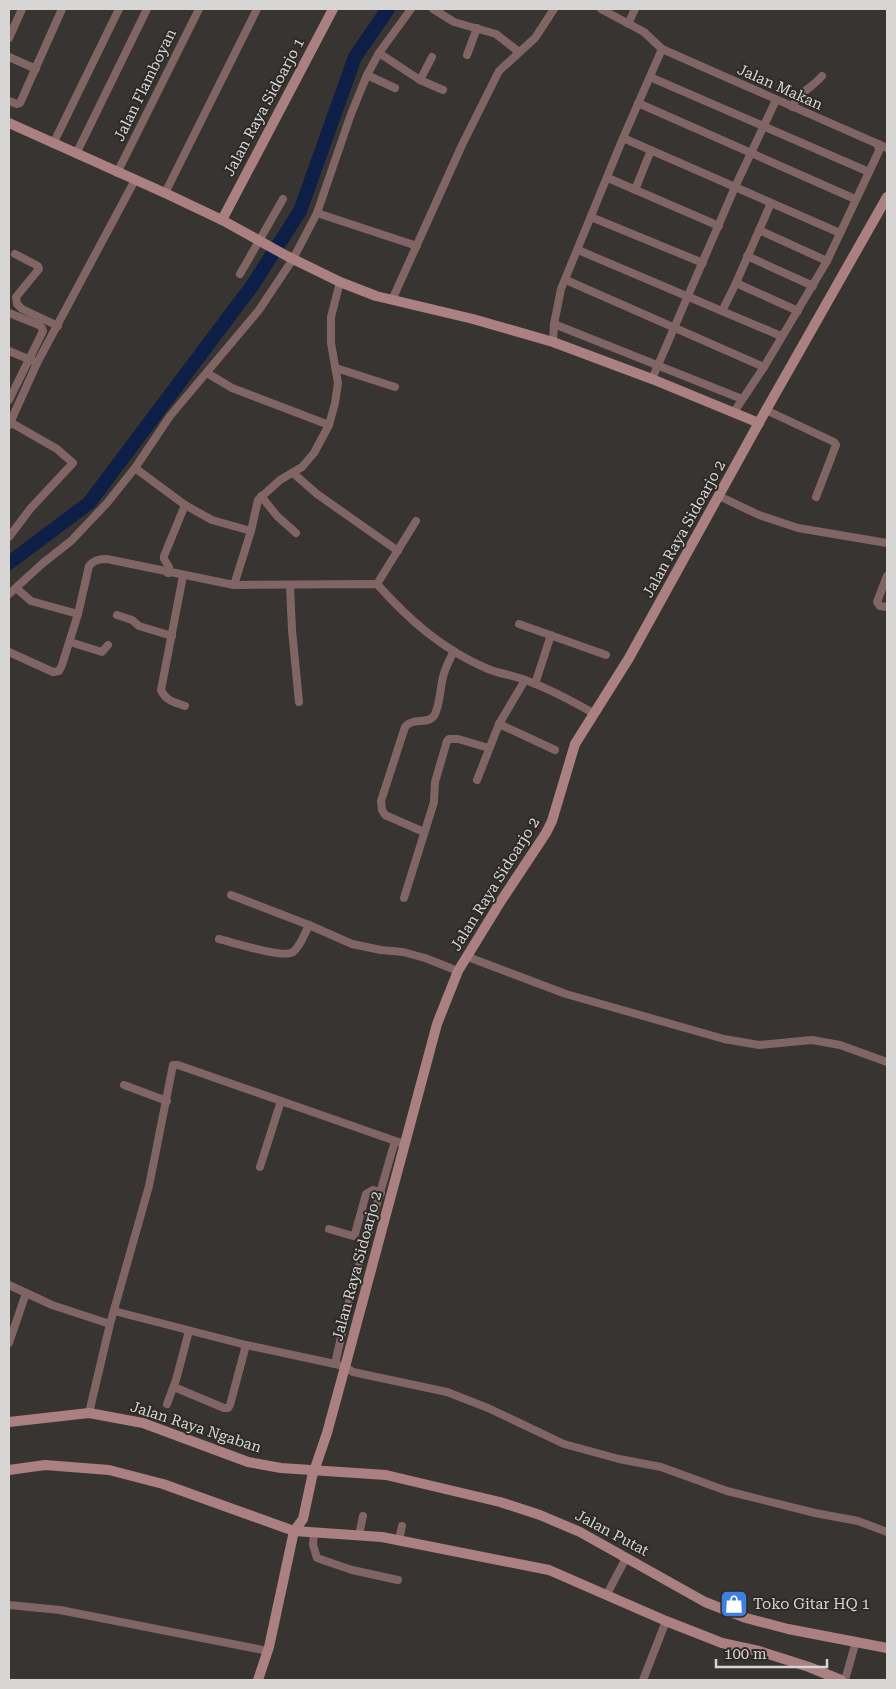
<svg xmlns="http://www.w3.org/2000/svg" width="896" height="1689" viewBox="0 0 896 1689" font-family="'Roboto Serif',serif">
	<style>
		.lines { fill: none; stroke-linecap: round; stroke-linejoin: round }
		.river { stroke: #0d1e47; stroke-width: 14 }
		.street { stroke: #816565; stroke-width: 8 }
		.secondary { stroke: #ab8080; stroke-width: 10 }
		.labels { text-anchor: middle; stroke-width: 4; stroke-linejoin: round; paint-order: stroke }
		.street-label { font-size: 15px; fill: #d8d6d4; stroke: #2d2a27 }
		.poi-label { font-size: 15px; fill: #d8d6d4; stroke: #2d2a27; text-anchor: start }
	</style>
	<rect width="100%" height="100%" fill="#373431"/>
	<g class="lines">
		<polyline class="river" points="9,563 89,503 252,286 300,211 355,57 388,9"/>
		<g class="street">
			<polyline points="433,9 454,22 496,34 519,52"/>
			<polyline points="601,9 644,32 662,49 887,148"/>
			<polyline points="628,24 635,9"/>
			<polyline points="9,38 22,9"/>
			<polyline points="379,53 420,80 443,90"/>
			<polyline points="467,55 477,28"/>
			<polyline points="9,57 36,69"/>
			<polyline points="367,75 395,88"/>
			<polyline points="650,77 869,172"/>
			<polyline points="420,80 432,57"/>
			<polyline points="9,101 17,104 20,103 62,9"/>
			<polyline points="638,103 855,199"/>
			<path d="M792,107C800,91 811,89 822,76"/>
			<polyline points="623,138 840,233"/>
			<polyline points="53,144 119,9"/>
			<polyline points="76,154 147,9"/>
			<polyline points="117,173 199,9"/>
			<polyline points="608,178 719,226"/>
			<polyline points="635,190 651,150"/>
			<polyline points="165,193 257,9"/>
			<polyline points="317,213 417,246"/>
			<polyline points="591,217 703,263"/>
			<polyline points="759,230 827,261"/>
			<polyline points="578,250 781,336"/>
			<polyline points="15,254 38,266 39,269 16,297 17,304 22,309 58,326"/>
			<polyline points="747,256 813,286"/>
			<polyline points="240,274 283,199"/>
			<polyline points="566,280 764,367"/>
			<polyline points="736,283 798,311"/>
			<polyline points="392,300 462,145 499,71 535,38 554,9"/>
			<polyline points="722,311 736,283 771,203"/>
			<polyline points="9,313 39,325 42,328 43,331 9,400"/>
			<polyline points="554,324 742,399"/>
			<polyline points="553,342 554,324 561,289 623,138 662,49"/>
			<polyline points="9,351 33,361"/>
			<polyline points="336,368 395,387"/>
			<polyline points="207,373 232,388 329,425"/>
			<polyline points="652,379 735,187 776,100"/>
			<polyline points="766,410 834,442 836,445 816,497"/>
			<polyline points="734,412 764,367 827,261 879,151 878,144"/>
			<polyline points="9,425 37,363 135,180"/>
			<polyline points="135,468 185,505 212,520 251,531"/>
			<polyline points="293,473 317,494 398,551"/>
			<polyline points="261,496 277,516 296,533"/>
			<polyline points="719,496 759,515 798,528 887,543"/>
			<polyline points="9,537 30,509 73,463 57,449 10,422"/>
			<polyline points="168,573 169,567 164,559 164,556 185,505"/>
			<path d="M183,576L161,690C166,701 174,702 185,706"/>
			<polyline points="887,576 877,602 880,606 887,607"/>
			<polyline points="377,584 416,521"/>
			<polyline points="234,585 251,531 258,500 280,480 302,467 314,453 329,425 335,403 338,383 331,343 331,317 340,282"/>
			<polyline points="290,586 292,630 299,702"/>
			<polyline points="16,588 31,601 78,614"/>
			<polyline points="9,594 43,563 71,541 107,503 135,468 170,416 259,310 293,259 317,213 351,114 367,75 379,53 411,9"/>
			<polyline points="117,615 132,620 139,626 172,636"/>
			<polyline points="519,624 606,655"/>
			<polyline points="70,642 102,652 108,645"/>
			<path d="M9,652L53,672L59,671L62,665L78,614L89,566C94,560 99,559 107,559L234,585L377,584C409,620 443,650 488,669C500,674 513,675 525,680C548,688 572,701 593,713"/>
			<polyline points="535,684 551,635"/>
			<polyline points="499,724 525,680"/>
			<polyline points="477,780 499,724 555,750"/>
			<path d="M424,832L385,815L382,810L381,801L405,727C413,717 427,725 434,716C440,706 440,688 443,677C445,668 450,659 454,651"/>
			<polyline points="231,895 309,925 352,944 381,950 403,952 425,958 458,971"/>
			<polyline points="404,898 434,802 435,782 447,741 449,739 458,739 489,748"/>
			<path d="M219,939C232,942 284,959 293,952C300,947 305,933 309,925"/>
			<polyline points="468,957 566,994 724,1039 759,1045 812,1040 840,1045 887,1062"/>
			<polyline points="124,1085 167,1101"/>
			<polyline points="260,1167 281,1101"/>
			<polyline points="329,1229 353,1236 355,1234 366,1194 373,1190 381,1193"/>
			<polyline points="9,1285 52,1305 110,1324"/>
			<polyline points="114,1311 246,1345 335,1364 345,1367 353,1372 447,1392 488,1408 564,1444 619,1459 661,1467 727,1491 815,1513 858,1521 887,1532"/>
			<polyline points="9,1343 26,1293"/>
			<polyline points="335,1364 351,1293 395,1141"/>
			<polyline points="174,1387 224,1408 228,1408 230,1405 246,1345"/>
			<polyline points="167,1404 176,1380 189,1331"/>
			<polyline points="89,1413 110,1324 149,1186 173,1065 178,1065 404,1144"/>
			<polyline points="314,1532 313,1545 317,1558 352,1570 398,1580"/>
			<polyline points="359,1535 363,1516"/>
			<polyline points="399,1540 402,1526"/>
			<polyline points="607,1594 626,1558"/>
			<polyline points="9,1605 60,1610 268,1651"/>
			<polyline points="643,1680 666,1621"/>
			<polyline points="845,1680 856,1641"/>
		</g>
		<g class="secondary">
			<polyline points="9,123 165,193 222,220 287,256 340,282 376,296 473,319 553,342 652,379 759,423"/>
			<polyline points="222,220 333,9"/>
			<polyline points="9,1422 89,1413 143,1423 248,1462 281,1468 386,1475 500,1502 540,1515 580,1532 705,1602 746,1618 788,1629 887,1648"/>
			<polyline points="9,1470 45,1465 109,1470 163,1484 294,1531 382,1537 549,1570 666,1621 722,1643 759,1651 809,1667 841,1680"/>
			<polyline points="258,1680 269,1647 294,1531 303,1519 312,1477 327,1433 345,1367 437,1024 458,971 501,901 546,833 552,821 575,744 629,658 766,410 887,197"/>
		</g>
	</g>
	<defs>
		<g id="shop-square" transform="scale(1.4375)"><rect x="-9" y="-9" width="18" height="18" rx="4" fill="#3f7fe0" stroke="#2d2a27"/><path d="M-5-2.5h2.3a2.7 3.5 0 0 1 5.4 0H5L5.5 6h-11ZM-1.5-2.5h3a1.5 2.3 0 0 0-3 0Z" fill="#fff"/></g>
	</defs>
	<g fill-rule="evenodd">
		<use href="#shop-square" x="734" y="1604"/>
	</g>
	<g class="labels">
		<g class="street-label">
			<text transform="translate(145 85) rotate(-64)" y="5">Jalan Flamboyan</text>
			<text transform="translate(780 87) rotate(24)" y="5">Jalan Makan</text>
			<text transform="translate(264 107) rotate(-62)" y="5">Jalan Raya Sidoarjo 1</text>
			<text transform="translate(684 529) rotate(-61)" y="5">Jalan Raya Sidoarjo 2</text>
			<text transform="translate(495 884) rotate(-58)" y="5">Jalan Raya Sidoarjo 2</text>
			<text transform="translate(357 1266) rotate(-75)" y="5">Jalan Raya Sidoarjo 2</text>
			<text transform="translate(196 1427) rotate(18)" y="5">Jalan Raya Ngaban</text>
			<text transform="translate(612 1533) rotate(28)" y="5">Jalan Putat</text>
		</g>
		<g class="poi-label">
			<text x="753" y="1609">Toko Gitar HQ 1</text>
		</g>
	</g>
	<rect width="896" height="1689" fill="none" stroke="#d8d6d4" stroke-width="20"/>
	<path d="M716 1659v8h111v-8" fill="none" stroke="#d8d6d4" stroke-width="2.5"/>
	<text x="724" y="1659" font-size="15" fill="#d8d6d4" stroke="#2d2a27" stroke-width="4" paint-order="stroke">100 m</text>
</svg>
